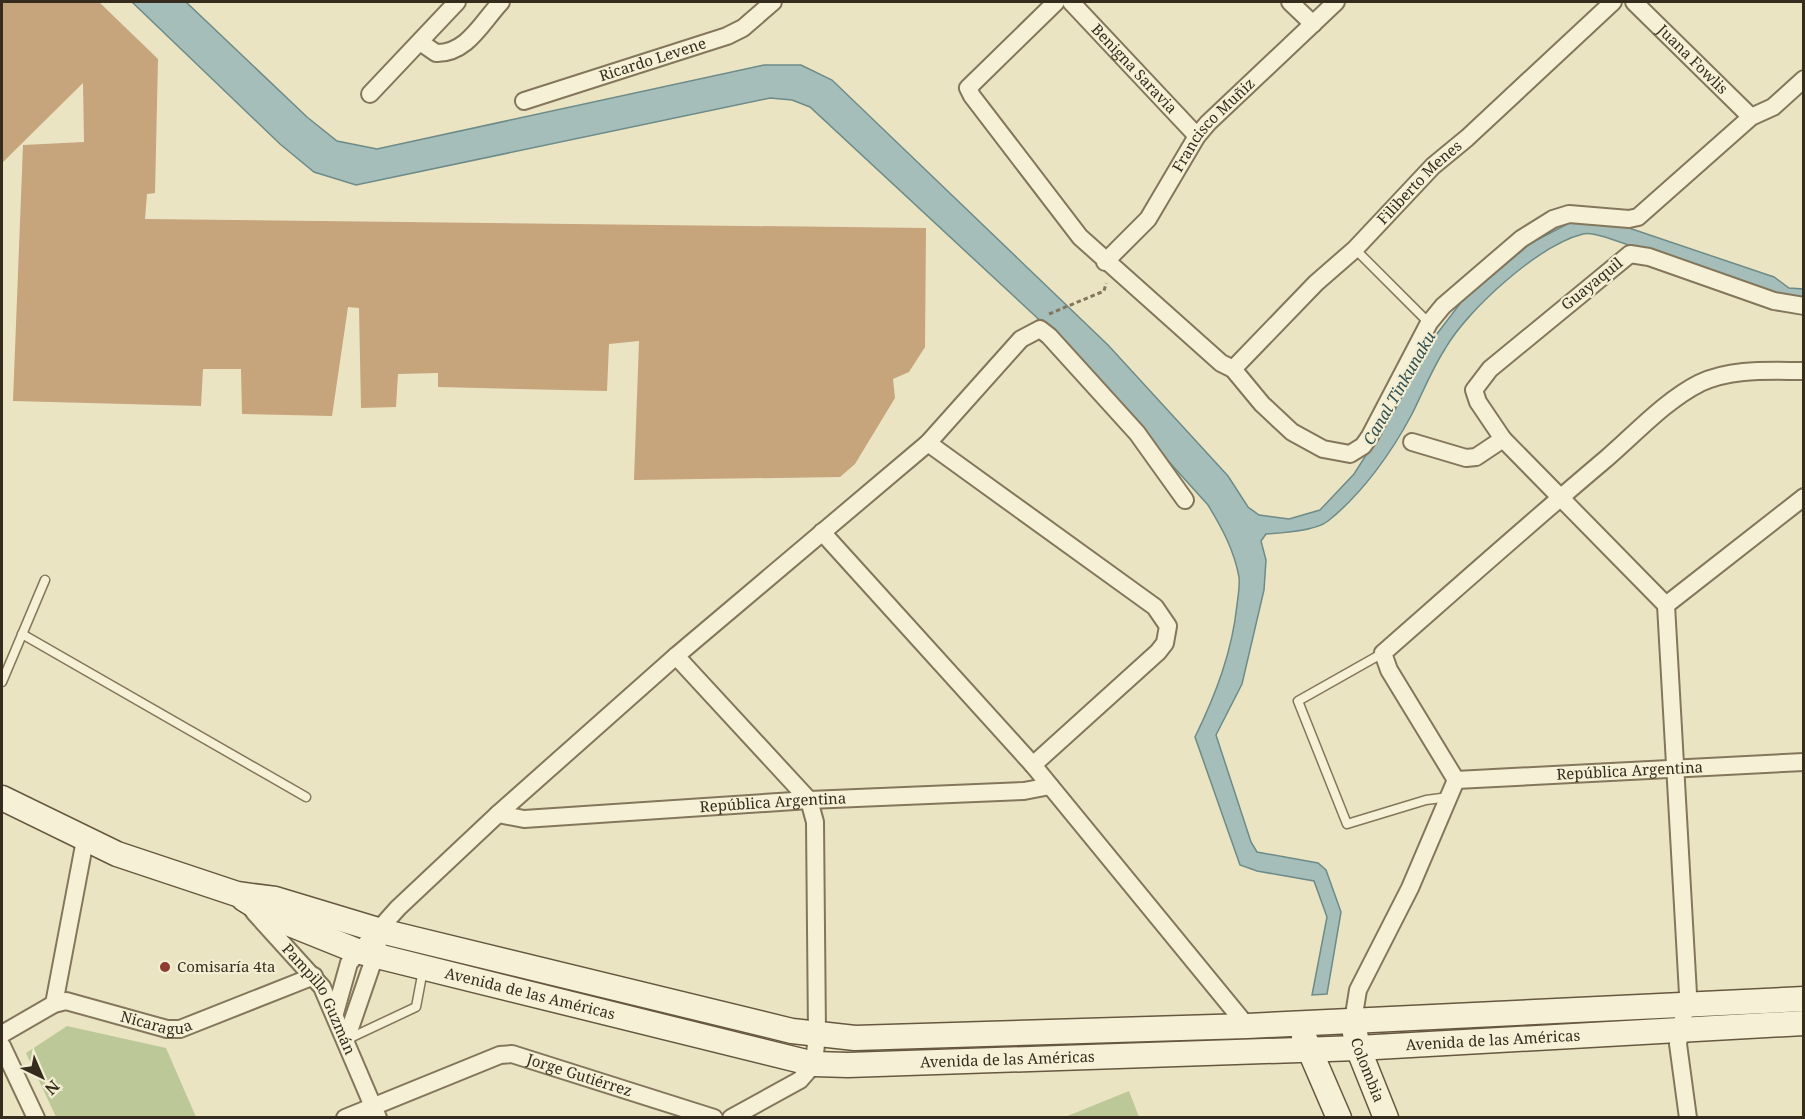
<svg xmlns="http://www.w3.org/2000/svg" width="1805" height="1119" viewBox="0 0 1805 1119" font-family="'Noto Serif',serif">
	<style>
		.green { fill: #bdc898 }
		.water { fill: #a5beba; stroke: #6d8b88; stroke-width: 1.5 }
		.building { fill: #c6a47c }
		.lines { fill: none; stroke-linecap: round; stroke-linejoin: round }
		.service-casing { stroke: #84765b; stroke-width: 11 }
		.minor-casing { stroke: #84765b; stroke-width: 20 }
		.secondary-casing { stroke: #66573f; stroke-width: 27 }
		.path { stroke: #84765b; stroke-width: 3; stroke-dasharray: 4.5 3; stroke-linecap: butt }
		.service { stroke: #f6f1d6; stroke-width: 8 }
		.minor { stroke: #f6f1d6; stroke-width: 16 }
		.secondary { stroke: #f6f1d6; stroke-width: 24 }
		.poi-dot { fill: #8f3b2f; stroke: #f3edd2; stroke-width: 2 }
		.labels { text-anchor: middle; stroke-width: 4.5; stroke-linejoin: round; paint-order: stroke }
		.street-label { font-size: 15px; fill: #352c1e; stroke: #f3edd2 }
		.poi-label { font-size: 15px; fill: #352c1e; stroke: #f3edd2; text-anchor: start }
		.water-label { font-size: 16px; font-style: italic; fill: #2f5154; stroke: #f3edd2 }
	</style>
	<rect width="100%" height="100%" fill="#ebe4c3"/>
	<g class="green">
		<polygon points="67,1026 166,1048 196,1117 56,1117 26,1053"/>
		<polygon points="1129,1091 1139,1117 1065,1117"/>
	</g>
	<path class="water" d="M132,2H186L307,117L337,141L377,149L764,65H801L832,80L1108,345L1228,476L1248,507L1259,515L1289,519L1320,510L1354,474L1395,410L1430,343L1462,301L1531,243L1575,220H1603L1629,228L1774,277L1789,288L1803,289V300L1785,298L1605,237C1598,235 1589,232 1583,234C1539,245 1467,310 1445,349C1432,369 1423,392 1412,414C1392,452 1362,494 1328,521C1316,531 1282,533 1266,534L1261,541L1266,560L1264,590L1242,684L1216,735L1251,842L1257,852L1318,863L1326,870L1341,912L1327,994L1312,995L1327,917L1314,881L1257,871L1240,865L1195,737C1216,694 1232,652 1237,605C1238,596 1240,586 1239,577C1234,550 1222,528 1208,505L1046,326L810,107L792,100L770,98L356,185L314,172L280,144Z"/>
	<polygon class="building" points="2,2 99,2 158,59 155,193 147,194 145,219 926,228 925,347 909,372 893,379 895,398 855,464 840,477 634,480 639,341 609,344 607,391 438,387 438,373 398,374 396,407 361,408 359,308 348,307 332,416 242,414 241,369 203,369 201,406 13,401 23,145 84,142 83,83 2,163"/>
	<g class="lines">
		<g class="service-casing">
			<g id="service">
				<polyline points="1355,249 1429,323"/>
				<polyline points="22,634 306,797"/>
				<polyline points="1383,653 1298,701 1347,824 1426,800 1449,797"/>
				<polyline points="2,682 45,580"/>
				<polyline points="348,1039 416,1007 423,970"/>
			</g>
		</g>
		<g class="minor-casing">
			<g id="minor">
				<polyline points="1056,2 968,88 972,96 1080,237 1221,363 1233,369 1262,404 1292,432 1323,449 1350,454 1363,446 1370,436 1429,323 1443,306 1521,239 1553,219 1569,214 1629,219 1638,217 1751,117 1773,107 1804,79"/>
				<path id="s1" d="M1071,2L1197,136"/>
				<polyline points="1290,2 1313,24"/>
				<path id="s2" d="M1634,2L1751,117"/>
				<path d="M420,42L436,53C467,54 482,22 501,2"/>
				<polyline points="370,94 457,2"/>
				<path id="s3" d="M524,101L727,36L743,28L773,2"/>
				<path id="s4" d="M1105,262L1148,219L1197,136L1208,123L1336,2"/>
				<polyline points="1804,306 1774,301 1649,257 1630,254 1490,369 1474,390 1478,402 1503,439 1666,605 1804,497"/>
				<path id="s5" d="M1233,369L1316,283L1355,249L1433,166L1467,138L1613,2"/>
				<polyline points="1412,442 1466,458 1476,457 1503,439"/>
				<polyline points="928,443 1155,607 1168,626 1165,643 1158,652 1033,765"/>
				<polyline points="822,532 1033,765 1247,1026"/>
				<polyline points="1666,605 1688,994 1678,1044 1688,1118"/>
				<polyline points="676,656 809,800 815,822 817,1034 814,1064 800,1080 731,1118"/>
				<path id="s6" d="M1456,780L1804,762"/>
				<path id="s7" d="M498,814L524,819L809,800L1024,791L1050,786"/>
				<path id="s8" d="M254,912L322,987L378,1118"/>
				<polyline points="54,1004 85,840"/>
				<polyline points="335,1013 349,963 398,908 498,814 676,656 928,443 1021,339 1040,329 1049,336 1137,433 1185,500"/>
				<path d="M1353,1021L1358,990L1410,888L1456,780L1389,670L1383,653C1457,588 1531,522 1607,458C1636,433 1666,400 1700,383C1732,368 1769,371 1804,371"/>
				<path id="s9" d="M2,1034L54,1004L66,1001L167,1029H180L314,976"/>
				<polyline points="346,1040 378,947"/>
				<polyline points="2,1046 36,1118"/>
				<path id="s10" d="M345,1118L500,1055L512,1054L714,1118"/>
			</g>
		</g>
		<g class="secondary-casing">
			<g id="secondary">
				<polyline points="2,798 117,854 237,894 275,899 381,931 792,1031 855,1038 1247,1026 1804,999"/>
				<path id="s11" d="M244,899L275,918L357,951L814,1064L848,1065L1358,1048L1804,1023"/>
				<path id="s12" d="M1355,1033L1358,1048L1386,1118"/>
				<polyline points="1304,1037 1339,1118"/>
			</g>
		</g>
		<polyline class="path" points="1049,314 1104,291 1106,283"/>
		<use href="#service" class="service"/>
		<use href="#minor" class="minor"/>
		<use href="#secondary" class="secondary"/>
	</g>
	<circle class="poi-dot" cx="165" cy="967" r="6"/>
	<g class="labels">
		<g class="street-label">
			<text dy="5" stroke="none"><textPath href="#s2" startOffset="82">Juana Fowlis</textPath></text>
			<text dy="5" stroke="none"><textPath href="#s3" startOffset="135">Ricardo Levene</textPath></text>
			<text dy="5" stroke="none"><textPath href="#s1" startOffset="92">Benigna Saravia</textPath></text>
			<text dy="5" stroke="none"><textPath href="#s4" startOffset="176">Francisco Muñiz</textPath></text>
			<text dy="5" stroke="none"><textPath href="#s5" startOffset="264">Filiberto Menes</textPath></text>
			<text transform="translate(1592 284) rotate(-39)" y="5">Guayaquil</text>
			<text dy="5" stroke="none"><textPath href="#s6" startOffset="174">República Argentina</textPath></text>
			<text dy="5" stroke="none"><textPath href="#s7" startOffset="276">República Argentina</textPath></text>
			<text dy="5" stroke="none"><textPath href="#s11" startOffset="303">Avenida de las Américas</textPath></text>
			<text dy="5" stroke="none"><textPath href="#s8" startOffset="110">Pampillo Guzmán</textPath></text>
			<text dy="5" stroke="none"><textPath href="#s9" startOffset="166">Nicaragua</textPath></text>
			<text dy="5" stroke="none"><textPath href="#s11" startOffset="1275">Avenida de las Américas</textPath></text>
			<text dy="5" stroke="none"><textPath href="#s11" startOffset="789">Avenida de las Américas</textPath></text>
			<text dy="5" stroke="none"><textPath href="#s12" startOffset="39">Colombia</textPath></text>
			<text dy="5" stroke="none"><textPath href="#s10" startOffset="250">Jorge Gutiérrez</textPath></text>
		</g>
		<g class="poi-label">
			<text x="177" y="972">Comisaría 4ta</text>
		</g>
		<g class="water-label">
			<text transform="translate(1399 388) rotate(-60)" y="6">Canal Tinkunaku</text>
		</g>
	</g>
	<rect width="1805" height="1119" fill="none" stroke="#352c1e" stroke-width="6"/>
	<g transform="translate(42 1077) rotate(136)" stroke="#f3edd2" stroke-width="4.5" paint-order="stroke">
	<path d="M0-4.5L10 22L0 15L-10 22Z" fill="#352c1e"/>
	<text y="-9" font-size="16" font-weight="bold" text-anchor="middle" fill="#352c1e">N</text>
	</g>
</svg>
